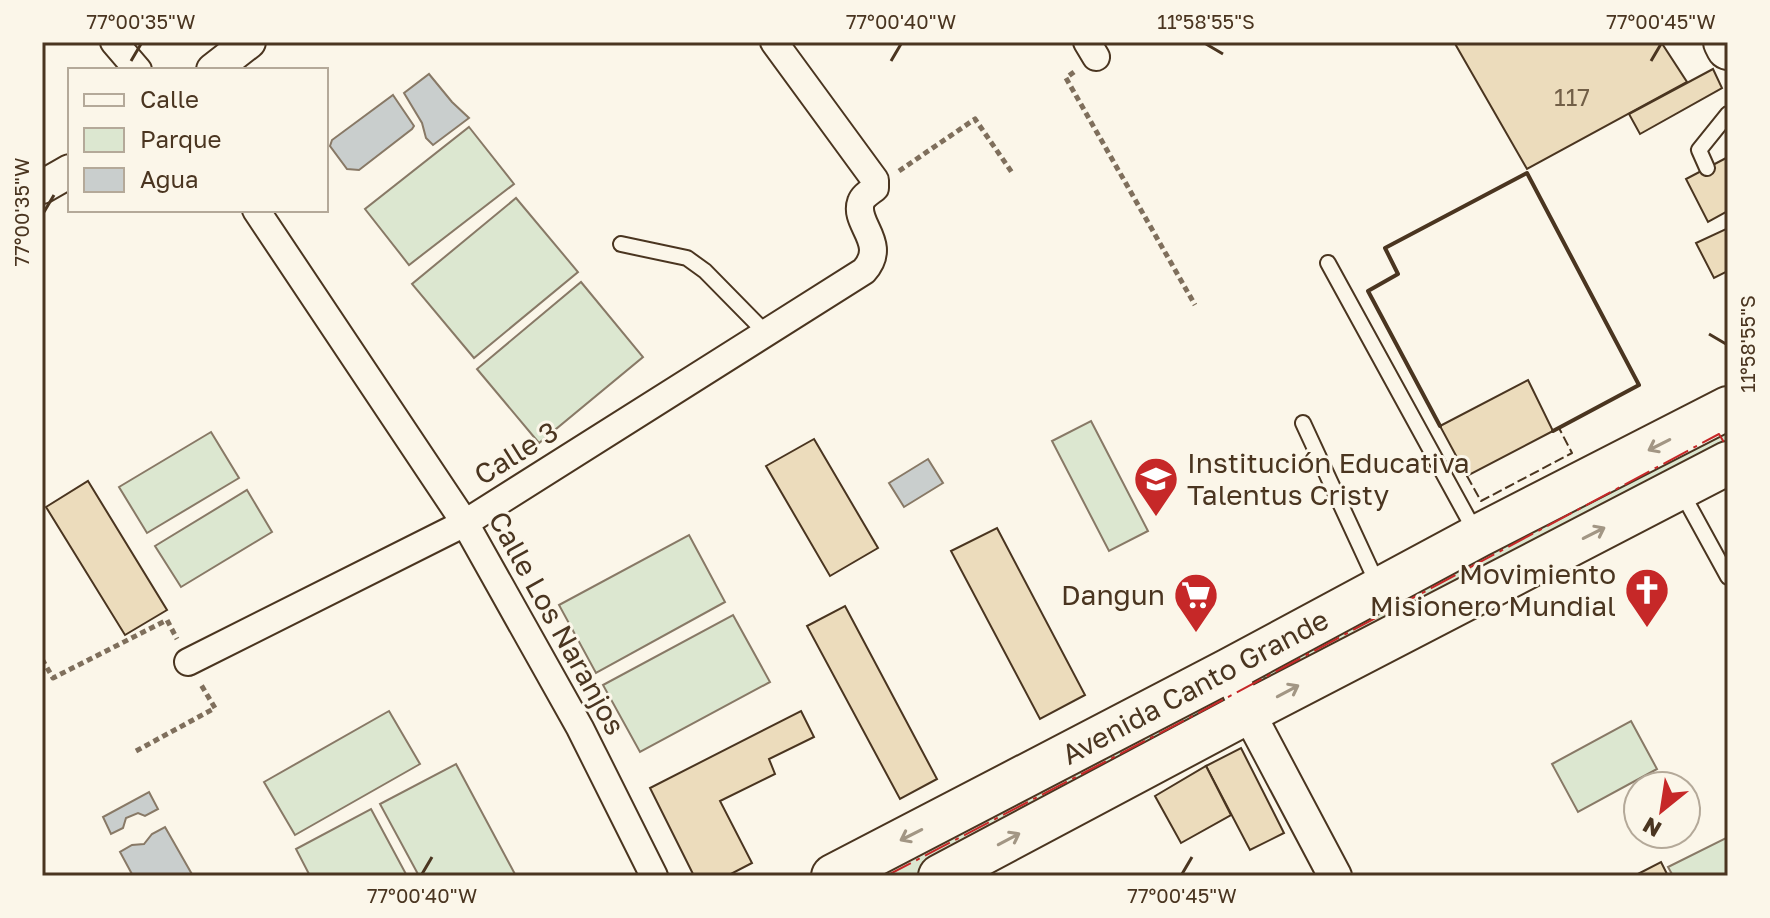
<svg xmlns="http://www.w3.org/2000/svg" width="1770" height="918" viewBox="0 0 1770 918" font-family="'Golos Text',sans-serif">
	<style>
		.green { fill: #dce7d0; stroke: #887966; stroke-width: 2 }
		.water { fill: #c9cecd; stroke: #887966; stroke-width: 2 }
		.building { fill: #ecdcbc; stroke: #4a3520; stroke-width: 2 }
		.lines { fill: none; stroke-linecap: round; stroke-linejoin: round }
		.service-casing { stroke: #4a3520; stroke-width: 18 }
		.minor-casing { stroke: #4a3520; stroke-width: 30 }
		.tertiary-casing { stroke: #4a3520; stroke-width: 36 }
		.primary-casing { stroke: #4a3520; stroke-width: 46 }
		.path { stroke: #7f6f5c; stroke-width: 5; stroke-dasharray: 6 4; stroke-linecap: butt }
		.service { stroke: #fbf6e9; stroke-width: 14 }
		.minor { stroke: #fbf6e9; stroke-width: 26 }
		.tertiary { stroke: #fbf6e9; stroke-width: 32 }
		.primary { stroke: #fbf6e9; stroke-width: 42 }
		.fence { stroke: #4a3520; stroke-width: 2; stroke-dasharray: 10 4; stroke-linecap: butt }
		.wall { stroke: #4a3520; stroke-width: 4 }
		.power { stroke: #c62828; stroke-width: 2; stroke-dasharray: 28 6 4 6; stroke-linecap: butt }
		.oneway { stroke: #a29684 }
		.ticks { fill: none; stroke: #4a3520; stroke-width: 3 }
		.labels { text-anchor: middle; stroke-width: 6; stroke-linejoin: round; paint-order: stroke }
		.number-label { font-size: 24px; fill: #725f47 }
		.street-label { font-size: 28px; fill: #4a3520; stroke: #fbf6e9 }
		.poi-label { font-size: 28px; fill: #4a3520; stroke: #fbf6e9; text-anchor: end }
		.neatline { fill: none; stroke: #4a3520; stroke-width: 3 }
		.ticks-label { font-size: 20px; text-anchor: middle; fill: #4a3520 }
	</style>
	<rect width="100%" height="100%" fill="#fbf6e9"/>
	<g class="green">
		<polygon points="469,127 514,184 409,265 365,209"/>
		<polygon points="516,198 578,272 474,358 412,284"/>
		<polygon points="581,282 643,357 539,443 477,369"/>
		<polygon points="1728,420 1728,448 1276,684 1264,677 1265,664"/>
		<polygon points="1091,421 1148,531 1109,551 1052,441"/>
		<polygon points="211,432 239,478 147,533 119,487"/>
		<polygon points="247,490 272,532 181,587 155,546"/>
		<polygon points="689,535 725,602 596,673 559,605"/>
		<polygon points="733,615 770,682 640,752 603,685"/>
		<polygon points="1210,702 1215,711 923,876 865,876"/>
		<polygon points="389,711 420,764 295,835 264,782"/>
		<polygon points="1631,721 1657,769 1578,812 1552,764"/>
		<polygon points="456,764 516,876 419,876 380,804"/>
		<polygon points="371,809 407,876 310,876 296,849"/>
		<polygon points="1728,837 1728,876 1673,876 1668,867"/>
	</g>
	<g class="water">
		<polygon points="429,74 452,102 469,118 433,145 426,138 422,123 404,93"/>
		<polygon points="393,95 414,126 412,129 359,170 347,169 330,146 332,140"/>
		<polygon points="928,459 943,483 904,507 889,483"/>
		<polygon points="149,792 158,809 145,816 138,813 126,818 123,828 111,834 103,817"/>
		<polygon points="165,827 193,876 133,876 120,852 132,845 144,844 152,834"/>
	</g>
	<g class="building">
		<polygon points="1454,42 1661,42 1687,82 1527,169"/>
		<polygon points="1713,69 1722,88 1640,134 1629,114"/>
		<polygon points="1728,157 1728,211 1708,222 1686,179"/>
		<polygon points="1726,229 1728,234 1728,271 1714,278 1696,243"/>
		<polygon points="1528,380 1553,431 1467,476 1440,426"/>
		<polygon points="814,439 878,548 830,576 766,466"/>
		<polygon points="88,481 167,610 125,635 46,507"/>
		<polygon points="997,528 1085,695 1040,719 951,551"/>
		<polygon points="845,606 937,779 900,799 807,626"/>
		<polygon points="801,711 814,737 769,759 775,774 720,801 752,863 727,876 694,876 650,788"/>
		<polygon points="1241,748 1284,833 1250,850 1206,766"/>
		<polygon points="1206,766 1231,815 1181,843 1155,796"/>
		<polygon points="1661,862 1668,876 1634,876"/>
	</g>
	<g class="lines">
		<g class="service-casing">
			<g id="service">
				<polyline points="1707,168 1699,150 1728,114"/>
				<polyline points="621,244 687,258 705,271 766,333"/>
				<polyline points="1328,263 1476,533"/>
				<polyline points="1303,423 1378,585"/>
				<polyline points="1682,493 1728,577"/>
			</g>
		</g>
		<g class="minor-casing">
			<g id="minor">
				<polyline points="114,42 138,70"/>
				<polyline points="1087,42 1096,57"/>
				<polyline points="256,210 465,523 580,728 654,876"/>
				<path d="M188,662L465,523L864,271C889,243 853,224 861,202C863,196 870,192 875,188V180L774,42"/>
			</g>
		</g>
		<g class="tertiary-casing">
			<g id="tertiary">
				<polyline points="213,70 249,42"/>
				<polyline points="42,187 70,171"/>
				<polyline points="1229,670 1248,712 1335,876"/>
			</g>
		</g>
		<g class="primary-casing">
			<g id="primary">
				<polyline points="1725,42 1728,48"/>
				<polyline points="833,876 1229,670 1478,536 1728,408"/>
				<polyline points="940,876 1248,712 1728,463"/>
			</g>
		</g>
		<g class="path">
			<polyline points="1074,72 1066,78 1195,305"/>
			<polyline points="899,171 975,119 1013,174"/>
			<polyline points="42,659 53,678 167,620 177,639"/>
			<polyline points="136,751 215,708 200,683"/>
		</g>
		<use href="#service" class="service"/>
		<use href="#minor" class="minor"/>
		<use href="#tertiary" class="tertiary"/>
		<use href="#primary" class="primary"/>
		<polyline class="fence" points="1467,476 1481,501 1572,453 1559,428"/>
		<polyline class="wall" points="1440,426 1368,291 1398,274 1385,248 1527,173 1639,385 1553,431"/>
		<polyline class="power" points="886,876 1187,719 1719,434 1728,449"/>
	</g>
	<defs><path id="oneway-shaft" d="M-6 0H5M1.5-3L5.5 0L1.5 3" fill="none" stroke-width="1.6" stroke-linecap="round" stroke-linejoin="round" transform="scale(2)"/></defs>
	<g class="oneway">
		<use href="#oneway-shaft" transform="translate(1659 445) rotate(153)"/>
		<use href="#oneway-shaft" transform="translate(1594 533) rotate(-27)"/>
		<use href="#oneway-shaft" transform="translate(1288 691) rotate(-28)"/>
		<use href="#oneway-shaft" transform="translate(911 835) rotate(153)"/>
		<use href="#oneway-shaft" transform="translate(1009 839) rotate(-28)"/>
	</g>
	<path class="ticks" d="M1206,44L1223,54M131,61L141,44M891,61L901,44M1651,61L1661,44M44,212L54,195M1709,334L1726,344M422,874L432,857M1182,874L1192,857"/>
	<defs>
		<g id="school-pin" transform="scale(2.3)"><path d="M0 17L-7.5 6A9.5 9.5 0 1 1 7.5 6Z" fill="#c62828" stroke="#fbf6e9"/><path d="M0-5L7-2L0 1L-7-2ZM-4 1L0 2.5L4 1V4Q0 6-4 4Z" fill="#fff"/></g>
		<g id="church-pin" transform="scale(2.3)"><path d="M0 17L-7.5 6A9.5 9.5 0 1 1 7.5 6Z" fill="#c62828" stroke="#fbf6e9"/><path d="M-1.2-6h2.4v3.5h3.3v2.4h-3.3V6h-2.4V-.1h-3.3v-2.4h3.3Z" fill="#fff"/></g>
		<g id="supermarket-pin" transform="scale(2.3)"><path d="M0 17L-7.5 6A9.5 9.5 0 1 1 7.5 6Z" fill="#c62828" stroke="#fbf6e9"/><path d="M-6-5.5h2.5l.6 2H6L4.5 2H-2.5L-4.4-4H-6ZM-1.5 3.2a1.3 1.3 0 1 0 .1 0ZM3 3.2a1.3 1.3 0 1 0 .1 0Z" fill="#fff"/></g>
	</defs>
	<g fill-rule="evenodd">
		<use href="#school-pin" x="1156" y="479"/>
		<use href="#church-pin" x="1647" y="590"/>
		<use href="#supermarket-pin" x="1196" y="595"/>
	</g>
	<g class="labels">
		<g class="number-label">
			<text x="1572" y="106">117</text>
		</g>
		<g class="street-label">
			<text transform="translate(516 453) rotate(-32)" y="10">Calle 3</text>
			<text transform="translate(557 623) rotate(61)" y="10">Calle Los Naranjos</text>
			<text transform="translate(1195 687) rotate(-28)" y="10">Avenida Canto Grande</text>
		</g>
		<g class="poi-label">
			<text x="1187" y="473" text-anchor="start">Institución Educativa<tspan x="1187" dy="32">Talentus Cristy</tspan></text>
			<text x="1616" y="584">Movimiento<tspan x="1616" dy="32">Misionero Mundial</tspan></text>
			<text x="1165" y="605">Dangun</text>
		</g>
	</g>
	<rect width="1770" height="918" fill="none" stroke="#fbf6e9" stroke-width="88"/>
	<rect x="68" y="68" width="260" height="144" fill="#fbf6e9" stroke="#b4a999" stroke-width="2"/>
	<rect x="84" y="94" width="40" height="12" fill="#fbf6e9" stroke="#b4a999" stroke-width="2"/>
	<text x="140" y="108" font-size="24" fill="#4a3520">Calle</text>
	<rect x="84" y="128" width="40" height="24" fill="#dce7d0" stroke="#b4a999" stroke-width="2"/>
	<text x="140" y="148" font-size="24" fill="#4a3520">Parque</text>
	<rect x="84" y="168" width="40" height="24" fill="#c9cecd" stroke="#b4a999" stroke-width="2"/>
	<text x="140" y="188" font-size="24" fill="#4a3520">Agua</text>
	<g transform="translate(1662 810) rotate(210)"><circle r="38" fill="#fbf6e9" stroke="#b4a999" stroke-width="2"/>
	<path d="M0-6L14 30L0 20L-14 30Z" fill="#c62828"/>
	<text y="-12" font-size="22" font-weight="bold" text-anchor="middle" fill="#4a3520">N</text>
	</g>
	<rect x="44" y="44" width="1682" height="830" class="neatline"/>
	<g class="ticks-label">
		<text x="141" y="29">77°00'35"W</text>
		<text x="901" y="29">77°00'40"W</text>
		<text x="1206" y="29">11°58'55"S</text>
		<text x="1661" y="29">77°00'45"W</text>
		<text transform="translate(22 212) rotate(-90)" y="7">77°00'35"W</text>
		<text transform="translate(1748 344) rotate(-90)" y="7">11°58'55"S</text>
		<text x="422" y="903">77°00'40"W</text>
		<text x="1182" y="903">77°00'45"W</text>
	</g>
</svg>
